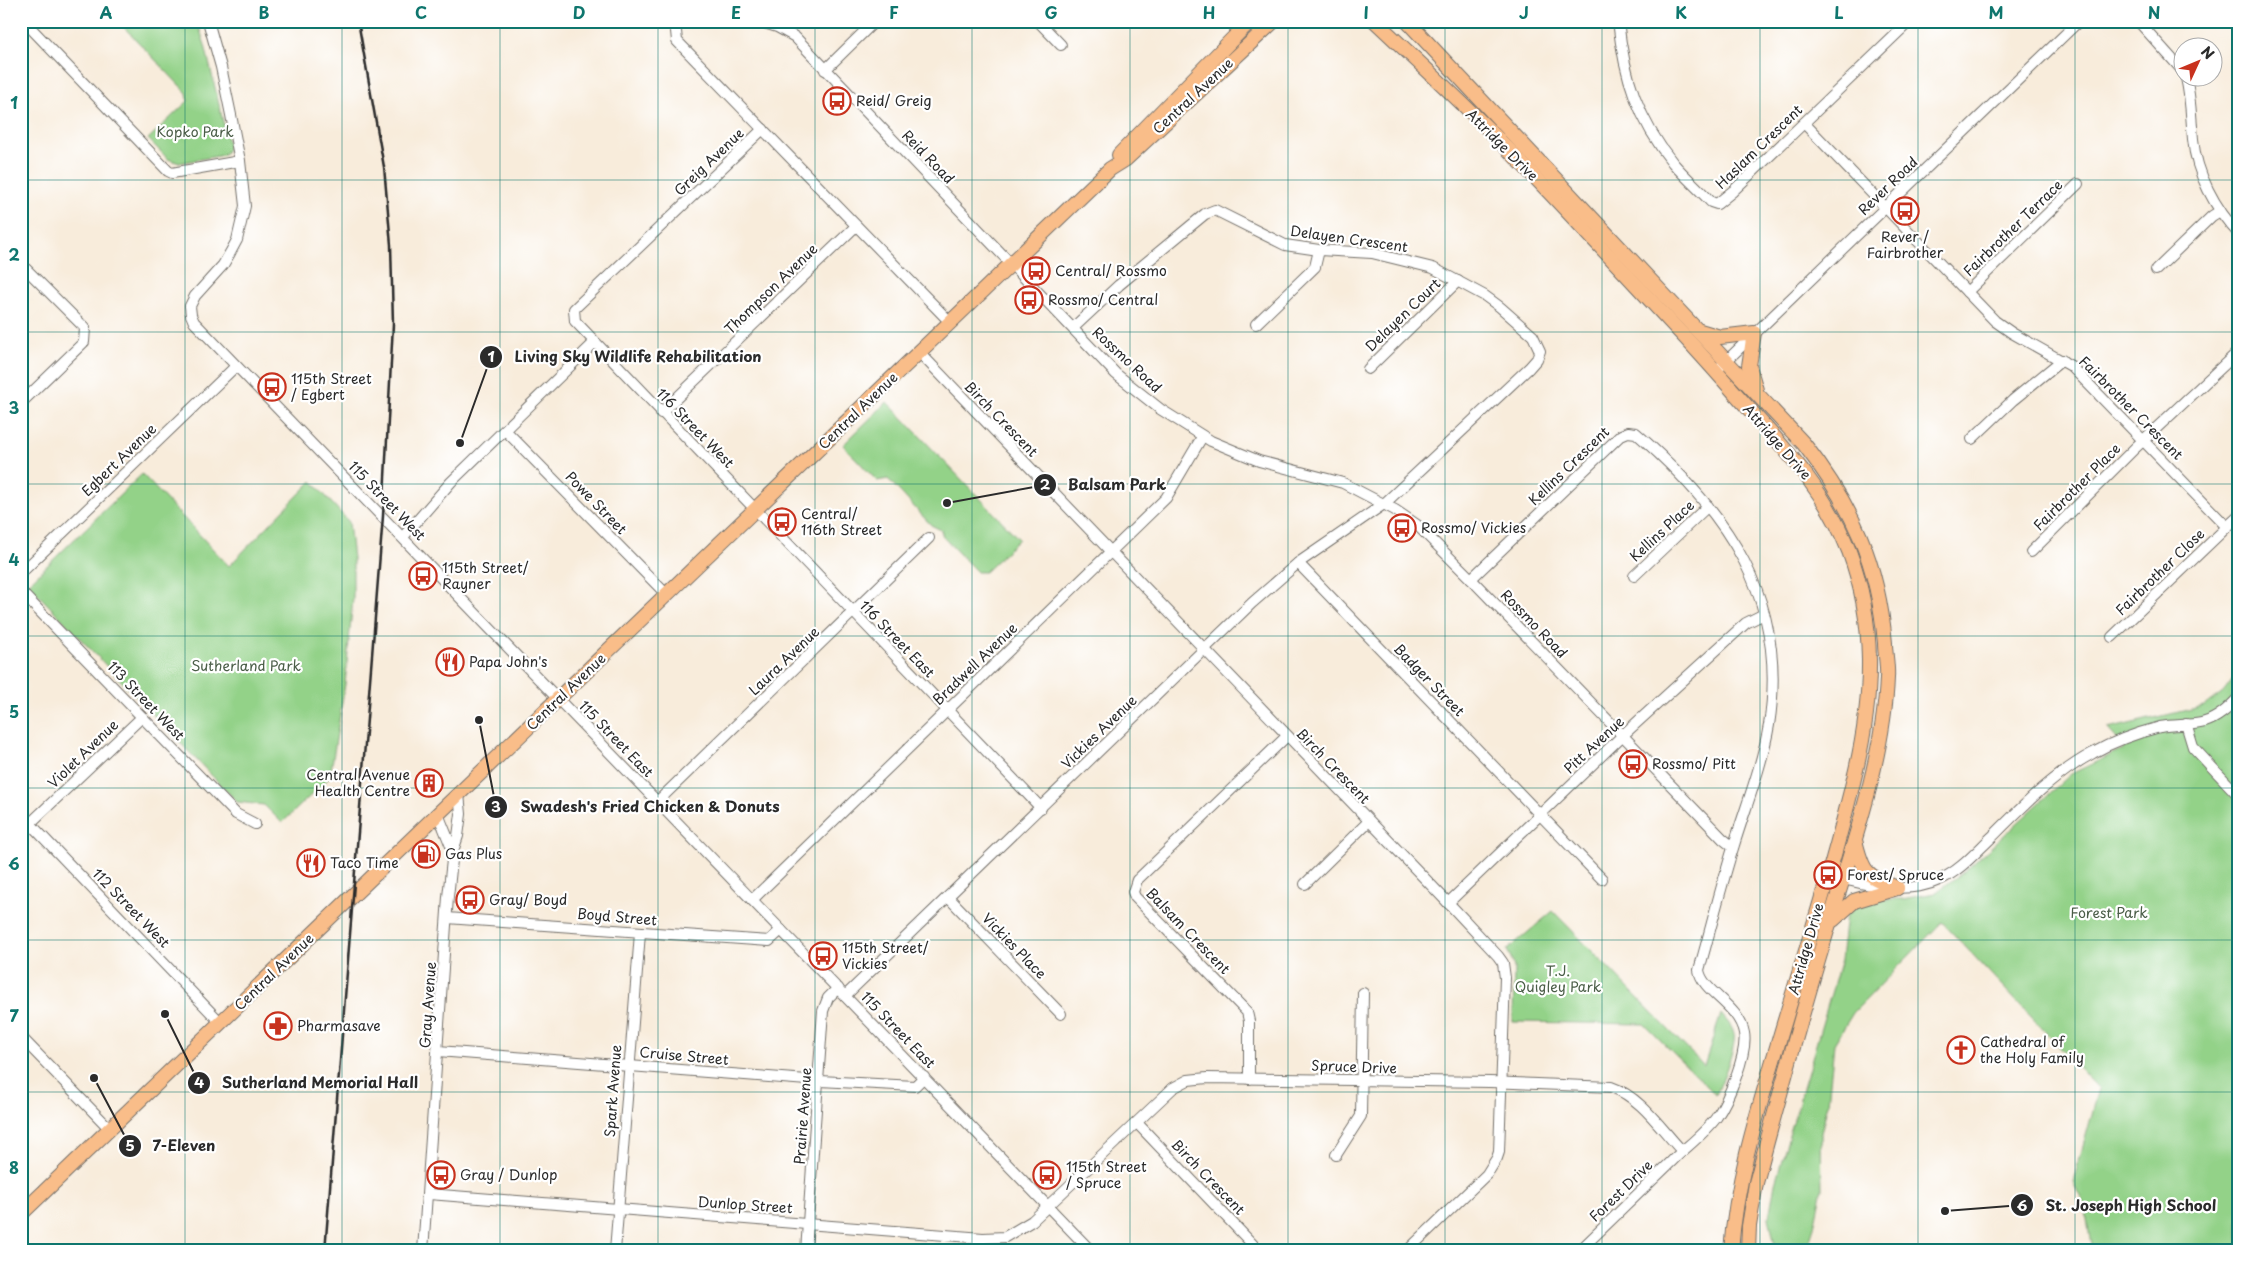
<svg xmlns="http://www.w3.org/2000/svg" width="2260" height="1272" viewBox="0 0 2260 1272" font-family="'Playpen Sans',sans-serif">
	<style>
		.green { fill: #93d288; stroke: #5f7e5a }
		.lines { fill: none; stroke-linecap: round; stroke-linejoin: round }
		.minor-casing { stroke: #736f69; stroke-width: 12 }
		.major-casing { stroke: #736f69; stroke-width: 16 }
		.minor { stroke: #fff; stroke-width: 10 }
		.major { stroke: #f9bd89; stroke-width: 14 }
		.rail { stroke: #2b2b2b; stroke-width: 2.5 }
		.grid { fill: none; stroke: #0f766e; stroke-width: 1; stroke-opacity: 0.55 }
		.labels { text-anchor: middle; stroke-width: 4.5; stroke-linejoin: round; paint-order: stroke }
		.street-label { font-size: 14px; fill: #2b2b2b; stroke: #fff }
		.poi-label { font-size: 14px; fill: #2b2b2b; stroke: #fff; text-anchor: start }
		.park-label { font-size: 14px; fill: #4a5d47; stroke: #fff }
		.leader { fill: none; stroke: #2b2b2b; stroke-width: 2 }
		.callout-dot { fill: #2b2b2b; stroke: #fff; stroke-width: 2 }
		.mark-label { font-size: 15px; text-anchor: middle; font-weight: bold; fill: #fff }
		.callout-label { font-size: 15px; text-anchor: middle; font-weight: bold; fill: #2b2b2b; stroke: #fff; stroke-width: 4.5; stroke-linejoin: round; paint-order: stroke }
		.neatline { fill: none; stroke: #0f766e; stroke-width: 2 }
		.grid-label { font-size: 16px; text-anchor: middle; font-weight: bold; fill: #0f766e }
	</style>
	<rect width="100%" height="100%" fill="#fff"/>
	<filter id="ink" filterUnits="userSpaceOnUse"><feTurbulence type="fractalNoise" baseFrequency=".02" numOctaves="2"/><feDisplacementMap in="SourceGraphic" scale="10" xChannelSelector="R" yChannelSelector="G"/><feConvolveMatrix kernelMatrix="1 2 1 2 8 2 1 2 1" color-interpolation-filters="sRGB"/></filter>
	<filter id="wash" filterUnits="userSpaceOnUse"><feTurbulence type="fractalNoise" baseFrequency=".0096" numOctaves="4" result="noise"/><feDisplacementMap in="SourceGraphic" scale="20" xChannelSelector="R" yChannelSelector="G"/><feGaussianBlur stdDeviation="1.12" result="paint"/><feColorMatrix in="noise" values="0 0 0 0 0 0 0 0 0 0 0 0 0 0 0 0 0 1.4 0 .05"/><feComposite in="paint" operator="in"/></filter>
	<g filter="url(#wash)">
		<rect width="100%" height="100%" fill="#f8ecdb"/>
		<g class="green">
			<polygon points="118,21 197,21 205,45 229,147 224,155 179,163 168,159 148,139 188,101 187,93"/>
			<polygon points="887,402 1019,539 985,572 977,572 943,537 941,530 931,525 888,479 877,481 843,445"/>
			<polygon points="142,474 229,566 312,481 349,522 353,559 353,598 345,684 330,777 282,823 264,805 237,802 28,584"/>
			<polygon points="2239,671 2239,1251 2092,1251 2085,1207 2073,1182 2099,1089 1942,922 1853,1013 1834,1044 1828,1103 1821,1133 1822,1189 1814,1227 1806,1251 1776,1251 1769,1217 1775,1183 1841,960 1846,914 1852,909 1872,899 1902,899 1935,893 1966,870 2071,774 2125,748 2108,729 2204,706 2223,692"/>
			<path d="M1553,911L1704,1066L1721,1014C1726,1020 1732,1026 1734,1034C1737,1045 1721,1084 1716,1095L1644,1024L1513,1022L1514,968L1512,960L1507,950Z"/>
		</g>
	</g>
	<g filter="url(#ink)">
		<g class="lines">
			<g class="minor-casing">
				<g id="minor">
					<polyline points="24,21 168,171 172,173 240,161"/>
					<polyline points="208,21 221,67 231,115 240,161 245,206 237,240 230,253 223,265 195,296 190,306 191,315 194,322 1091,1251"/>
					<polyline points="675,21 677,41 950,322"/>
					<polyline points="758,21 777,27 795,37 1116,374 1160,409 1211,441 1259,461 1343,483 1395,510 1417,525 1471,579 1723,839 1733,847"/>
					<polyline points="1038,21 1061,45"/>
					<path d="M1618,21C1624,76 1638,120 1673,163C1685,177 1699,189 1711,202L1717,204L1733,191L1910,21"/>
					<polyline points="2138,21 2182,70"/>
					<polyline points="825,70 875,21"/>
					<path d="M2186,78C2191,98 2191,118 2193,139C2196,173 2215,209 2239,234"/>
					<polyline points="1804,123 1995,321 2012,333 2071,366 2227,527 2239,516"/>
					<polyline points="763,129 574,309 575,321 1041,808"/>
					<polyline points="21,264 85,328 84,342 21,403"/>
					<polyline points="2156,270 2212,216 2220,211"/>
					<polyline points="1967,292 2078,184"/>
					<polyline points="1256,324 1315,267 1319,250"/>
					<polyline points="919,352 1456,911 1498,956 1503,963 1505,978 1499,1152 1497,1158 1487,1174 1407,1251"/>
					<polyline points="1721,366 2079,21"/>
					<polyline points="1368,369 1458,281"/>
					<polyline points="661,413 856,226"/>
					<polyline points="506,431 667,595"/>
					<polyline points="1972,439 2013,400 2062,360"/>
					<polyline points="403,537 451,482 594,343"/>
					<polyline points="2031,552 2135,448 2239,351"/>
					<polyline points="1298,563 1602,879"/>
					<polyline points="21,573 236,366"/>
					<polyline points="1634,576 1708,506"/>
					<path d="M1471,579L1621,435L1628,432L1636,433C1727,512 1789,599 1769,725C1762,766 1746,806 1734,845C1721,886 1711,928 1699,970C1702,992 1739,1005 1744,1033C1748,1053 1728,1101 1716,1118C1704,1134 1686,1147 1672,1161C1641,1191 1610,1221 1579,1251"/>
					<polyline points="21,592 236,814 255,824"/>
					<polyline points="2112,637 2227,527"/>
					<polyline points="2186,724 2193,747 2239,796"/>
					<polyline points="657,802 929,538"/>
					<polyline points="21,814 221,1023"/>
					<polyline points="438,814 453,851"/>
					<polyline points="21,832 142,717"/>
					<path d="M1828,875C1862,884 1905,896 1939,880C1959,872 1976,852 1992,837C2023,806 2054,774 2093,753C2114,741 2137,733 2160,727C2175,724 2192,726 2205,722C2218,718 2230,707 2239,697"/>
					<polyline points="1305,884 1368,822"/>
					<polyline points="948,897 1061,1014"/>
					<polyline points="752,900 1166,498 1202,437"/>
					<polyline points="1448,903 1622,736 1746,623 1764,614"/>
					<polyline points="447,918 769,941 781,930"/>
					<polyline points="845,996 1252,603 1298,563 1384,504 1529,368 1537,359 1540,351 1533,336 1500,307 1485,296 1433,268 1372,253 1319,250 1285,245 1215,210 1205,214 1119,285 1073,328"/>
					<polyline points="21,1037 110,1129"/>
					<polyline points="438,1051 820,1081 915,1086 924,1077"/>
					<polyline points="1249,1079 1249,1021 1247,1012 1135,897 1133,892 1137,880 1286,737"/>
					<polyline points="1137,1123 1259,1251"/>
					<polyline points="1336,1155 1361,1116 1363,993"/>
					<path d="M429,1194L983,1238L1005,1237L1032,1221L1173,1088L1188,1080L1207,1078L1490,1082L1611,1087C1641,1097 1661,1129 1682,1151"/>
					<polyline points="423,1251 448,897 453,851 458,836 461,814 459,794"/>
					<polyline points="615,1251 640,933"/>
					<polyline points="806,1251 823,1011 828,998 838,988"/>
					<polyline points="970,1251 983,1238"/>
				</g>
			</g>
			<g class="major-casing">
				<g id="major">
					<path d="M1375,21C1417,61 1460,100 1500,141C1561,203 1619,267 1678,330C1703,356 1726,383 1750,410C1791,455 1826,493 1849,551C1876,623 1873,696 1856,770C1834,864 1804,955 1777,1047C1757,1114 1736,1181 1731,1251"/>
					<path d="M1407,21L1804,444C1853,507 1878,563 1885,643C1885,654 1888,666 1887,678C1884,757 1852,848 1829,924C1803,1010 1779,1096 1756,1183L1749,1226L1748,1251"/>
					<polyline points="1119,155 1250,21"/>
					<polyline points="1700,331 1720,337 1754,333 1749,366 1756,390"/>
					<path d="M1855,840C1863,874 1866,875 1897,888"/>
					<polyline points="1833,920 1854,901 1897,888"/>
					<polyline points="21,1214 1110,169 1126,159 1274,21"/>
				</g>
			</g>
			<use href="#minor" class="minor"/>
			<use href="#major" class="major"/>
			<polyline class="rail" points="325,1251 383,516 393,324 391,245 384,167 358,21"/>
		</g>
	</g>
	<path class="grid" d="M185,21V1251M342,21V1251M500,21V1251M658,21V1251M815,21V1251M972,21V1251M1130,21V1251M1288,21V1251M1445,21V1251M1602,21V1251M1760,21V1251M1918,21V1251M2075,21V1251M21,180H2239M21,332H2239M21,484H2239M21,636H2239M21,788H2239M21,940H2239M21,1092H2239"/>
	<defs>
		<g id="bus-ring" transform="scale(1.4375)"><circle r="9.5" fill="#fff" stroke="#c8321e" stroke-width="1.5"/><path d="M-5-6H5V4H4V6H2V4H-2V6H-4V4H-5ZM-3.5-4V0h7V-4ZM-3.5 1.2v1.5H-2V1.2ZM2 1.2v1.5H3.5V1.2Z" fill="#c8321e"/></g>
		<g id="restaurant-ring" transform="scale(1.4375)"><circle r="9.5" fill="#fff" stroke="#c8321e" stroke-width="1.5"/><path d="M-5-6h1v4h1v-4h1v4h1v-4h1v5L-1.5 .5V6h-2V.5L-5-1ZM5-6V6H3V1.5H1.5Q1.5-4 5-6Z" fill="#c8321e"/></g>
		<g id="building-ring" transform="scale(1.4375)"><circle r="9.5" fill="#fff" stroke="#c8321e" stroke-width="1.5"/><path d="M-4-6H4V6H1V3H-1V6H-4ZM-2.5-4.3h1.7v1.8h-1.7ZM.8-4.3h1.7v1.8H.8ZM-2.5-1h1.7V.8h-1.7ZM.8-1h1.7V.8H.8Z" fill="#c8321e"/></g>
		<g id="fuel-ring" transform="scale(1.4375)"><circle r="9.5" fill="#fff" stroke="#c8321e" stroke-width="1.5"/><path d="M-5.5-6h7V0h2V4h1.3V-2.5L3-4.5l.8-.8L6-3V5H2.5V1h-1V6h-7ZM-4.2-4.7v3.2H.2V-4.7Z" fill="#c8321e"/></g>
		<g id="pharmacy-ring" transform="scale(1.4375)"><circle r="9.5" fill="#fff" stroke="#c8321e" stroke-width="1.5"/><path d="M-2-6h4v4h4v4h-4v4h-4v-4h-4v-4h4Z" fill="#c8321e"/></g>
		<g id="church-ring" transform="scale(1.4375)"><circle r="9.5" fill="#fff" stroke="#c8321e" stroke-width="1.5"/><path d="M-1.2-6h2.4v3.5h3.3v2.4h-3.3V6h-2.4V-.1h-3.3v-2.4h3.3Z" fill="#c8321e"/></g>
	</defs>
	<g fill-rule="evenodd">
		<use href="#bus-ring" x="837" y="101"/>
		<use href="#bus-ring" x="1905" y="211"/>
		<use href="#bus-ring" x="1036" y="271"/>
		<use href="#bus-ring" x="1029" y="300"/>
		<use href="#bus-ring" x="272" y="387"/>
		<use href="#bus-ring" x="782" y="522"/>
		<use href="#bus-ring" x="1402" y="528"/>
		<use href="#bus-ring" x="423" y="576"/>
		<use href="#restaurant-ring" x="450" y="662"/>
		<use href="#bus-ring" x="1633" y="764"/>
		<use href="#building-ring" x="429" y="783"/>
		<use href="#fuel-ring" x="426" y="854"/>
		<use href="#restaurant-ring" x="311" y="863"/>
		<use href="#bus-ring" x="1828" y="875"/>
		<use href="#bus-ring" x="470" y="900"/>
		<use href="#bus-ring" x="823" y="956"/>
		<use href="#pharmacy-ring" x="278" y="1026"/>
		<use href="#church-ring" x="1961" y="1050"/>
		<use href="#bus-ring" x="441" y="1175"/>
		<use href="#bus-ring" x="1047" y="1175"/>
	</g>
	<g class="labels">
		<g class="street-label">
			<text transform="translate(1193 96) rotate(-43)" y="5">Central Avenue</text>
			<text transform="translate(1502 145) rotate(45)" y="5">Attridge Drive</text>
			<text transform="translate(1759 147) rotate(-44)" y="5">Haslam Crescent</text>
			<text transform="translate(928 157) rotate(46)" y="5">Reid Road</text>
			<text transform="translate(709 162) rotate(-44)" y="5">Greig Avenue</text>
			<text transform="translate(1888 186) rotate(-44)" y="5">Rever Road</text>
			<text transform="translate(2013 228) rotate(-44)" y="5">Fairbrother Terrace</text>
			<text transform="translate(1349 239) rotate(8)" y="5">Delayen Crescent</text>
			<text transform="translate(771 289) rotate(-44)" y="5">Thompson Avenue</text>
			<text transform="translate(1403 315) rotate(-44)" y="5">Delayen Court</text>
			<text transform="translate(1127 360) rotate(43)" y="5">Rossmo Road</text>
			<text transform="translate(2131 408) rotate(45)" y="5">Fairbrother Crescent</text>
			<text transform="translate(858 411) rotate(-44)" y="5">Central Avenue</text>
			<text transform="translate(1001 419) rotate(46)" y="5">Birch Crescent</text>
			<text transform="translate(695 428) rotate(46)" y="5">116 Street West</text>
			<text transform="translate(1777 442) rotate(49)" y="5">Attridge Drive</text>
			<text transform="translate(119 460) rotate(-44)" y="5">Egbert Avenue</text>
			<text transform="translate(1569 466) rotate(-44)" y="5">Kellins Crescent</text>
			<text transform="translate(2077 487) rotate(-45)" y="5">Fairbrother Place</text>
			<text transform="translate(387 501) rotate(46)" y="5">115 Street West</text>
			<text transform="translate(596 503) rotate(46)" y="5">Powe Street</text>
			<text transform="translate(1662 531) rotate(-43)" y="5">Kellins Place</text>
			<text transform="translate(2160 572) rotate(-44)" y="5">Fairbrother Close</text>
			<text transform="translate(1534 624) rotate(46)" y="5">Rossmo Road</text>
			<text transform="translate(897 639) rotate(46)" y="5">116 Street East</text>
			<text transform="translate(784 661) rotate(-44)" y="5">Laura Avenue</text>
			<text transform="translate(975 664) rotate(-44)" y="5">Bradwell Avenue</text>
			<text transform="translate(1429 680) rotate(46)" y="5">Badger Street</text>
			<text transform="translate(566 692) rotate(-44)" y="5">Central Avenue</text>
			<text transform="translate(146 701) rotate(46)" y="5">113 Street West</text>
			<text transform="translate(1099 732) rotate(-44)" y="5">Vickies Avenue</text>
			<text transform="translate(616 739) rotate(46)" y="5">115 Street East</text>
			<text transform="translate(1594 745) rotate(-43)" y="5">Pitt Avenue</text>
			<text transform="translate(83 754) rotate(-44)" y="5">Violet Avenue</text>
			<text transform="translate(1333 766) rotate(46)" y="5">Birch Crescent</text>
			<text transform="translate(131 908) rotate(46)" y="5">112 Street West</text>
			<text transform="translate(617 917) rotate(5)" y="5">Boyd Street</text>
			<text transform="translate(1188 931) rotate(46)" y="5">Balsam Crescent</text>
			<text transform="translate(1014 946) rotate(46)" y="5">Vickies Place</text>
			<text transform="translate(1806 949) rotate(-74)" y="5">Attridge Drive</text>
			<text transform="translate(274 972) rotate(-44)" y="5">Central Avenue</text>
			<text transform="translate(428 1005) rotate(-86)" y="5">Gray Avenue</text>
			<text transform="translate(898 1030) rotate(46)" y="5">115 Street East</text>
			<text transform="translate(684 1056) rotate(5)" y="5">Cruise Street</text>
			<text transform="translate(1354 1067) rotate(2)" y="5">Spruce Drive</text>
			<text transform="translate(613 1091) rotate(-86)" y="5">Spark Avenue</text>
			<text transform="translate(803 1116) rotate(-86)" y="5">Prairie Avenue</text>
			<text transform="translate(1208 1177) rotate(46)" y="5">Birch Crescent</text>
			<text transform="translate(1621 1191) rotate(-44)" y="5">Forest Drive</text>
			<text transform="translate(745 1205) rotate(4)" y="5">Dunlop Street</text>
		</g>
		<g class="poi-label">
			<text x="856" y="106">Reid/ Greig</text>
			<text x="1905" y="242" text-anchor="middle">Rever /<tspan x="1905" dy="16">Fairbrother</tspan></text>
			<text x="1055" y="276">Central/ Rossmo</text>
			<text x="1048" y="305">Rossmo/ Central</text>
			<text x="291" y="384">115th Street<tspan x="291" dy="16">/ Egbert</tspan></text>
			<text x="801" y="519">Central/<tspan x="801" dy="16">116th Street</tspan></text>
			<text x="1421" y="533">Rossmo/ Vickies</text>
			<text x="442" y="573">115th Street/<tspan x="442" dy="16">Rayner</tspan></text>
			<text x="469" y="667">Papa John's</text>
			<text x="1652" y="769">Rossmo/ Pitt</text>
			<text x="410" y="780" text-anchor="end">Central Avenue<tspan x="410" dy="16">Health Centre</tspan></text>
			<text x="445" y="859">Gas Plus</text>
			<text x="330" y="868">Taco Time</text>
			<text x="1847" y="880">Forest/ Spruce</text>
			<text x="489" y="905">Gray/ Boyd</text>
			<text x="842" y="953">115th Street/<tspan x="842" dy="16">Vickies</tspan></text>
			<text x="297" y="1031">Pharmasave</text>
			<text x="1980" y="1047">Cathedral of<tspan x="1980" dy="16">the Holy Family</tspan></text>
			<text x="1066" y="1172">115th Street<tspan x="1066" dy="16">/ Spruce</tspan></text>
			<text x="460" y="1180">Gray / Dunlop</text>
		</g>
		<g class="park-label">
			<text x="195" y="137">Kopko Park</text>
			<text x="246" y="671">Sutherland Park</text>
			<text x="2109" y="918">Forest Park</text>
			<text x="1558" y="976">T.J.<tspan x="1558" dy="16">Quigley Park</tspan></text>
		</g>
	</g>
	<path class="leader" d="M460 443L491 357M947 503L1045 485M479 720L496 807M165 1014L199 1083M94 1078L130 1146M1945 1211L2022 1205"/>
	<g class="callout-dot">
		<circle cx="460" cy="443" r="5"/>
		<circle cx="947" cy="503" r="5"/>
		<circle cx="479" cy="720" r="5"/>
		<circle cx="165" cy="1014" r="5"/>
		<circle cx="94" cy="1078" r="5"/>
		<circle cx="1945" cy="1211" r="5"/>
		<circle cx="491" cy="357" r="12"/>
		<circle cx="1045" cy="485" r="12"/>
		<circle cx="496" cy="807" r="12"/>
		<circle cx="199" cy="1083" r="12"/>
		<circle cx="130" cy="1146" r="12"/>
		<circle cx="2022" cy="1205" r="12"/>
	</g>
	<g class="mark-label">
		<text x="491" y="362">1</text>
		<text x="1045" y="490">2</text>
		<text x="496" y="812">3</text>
		<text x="199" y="1088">4</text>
		<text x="130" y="1151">5</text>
		<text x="2022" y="1211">6</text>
	</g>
	<g class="callout-label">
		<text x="638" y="362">Living Sky Wildlife Rehabilitation</text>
		<text x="1117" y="490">Balsam Park</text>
		<text x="650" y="812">Swadesh's Fried Chicken &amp; Donuts</text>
		<text x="320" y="1088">Sutherland Memorial Hall</text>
		<text x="184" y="1151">7-Eleven</text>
		<text x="2131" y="1211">St. Joseph High School</text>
	</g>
	<rect width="2260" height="1272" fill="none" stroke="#fff" stroke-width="55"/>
	<g transform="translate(2198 62) rotate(46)"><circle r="24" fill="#ffffff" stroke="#aaaaaa"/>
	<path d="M0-4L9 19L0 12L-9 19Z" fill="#c8321e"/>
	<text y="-8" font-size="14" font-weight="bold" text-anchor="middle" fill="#2b2b2b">N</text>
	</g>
	<rect x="28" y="28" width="2204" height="1216" class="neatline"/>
	<g class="grid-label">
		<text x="106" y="19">A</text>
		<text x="264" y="19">B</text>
		<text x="421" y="19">C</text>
		<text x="579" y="19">D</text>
		<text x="736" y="19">E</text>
		<text x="894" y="19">F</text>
		<text x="1051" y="19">G</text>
		<text x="1209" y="19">H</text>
		<text x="1366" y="19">I</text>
		<text x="1524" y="19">J</text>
		<text x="1681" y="19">K</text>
		<text x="1839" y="19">L</text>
		<text x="1996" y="19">M</text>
		<text x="2154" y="19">N</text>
		<text x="14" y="109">1</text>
		<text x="14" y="261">2</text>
		<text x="14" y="414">3</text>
		<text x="14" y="566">4</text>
		<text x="14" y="718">5</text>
		<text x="14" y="870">6</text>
		<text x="14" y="1022">7</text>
		<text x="14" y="1174">8</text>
	</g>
</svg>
